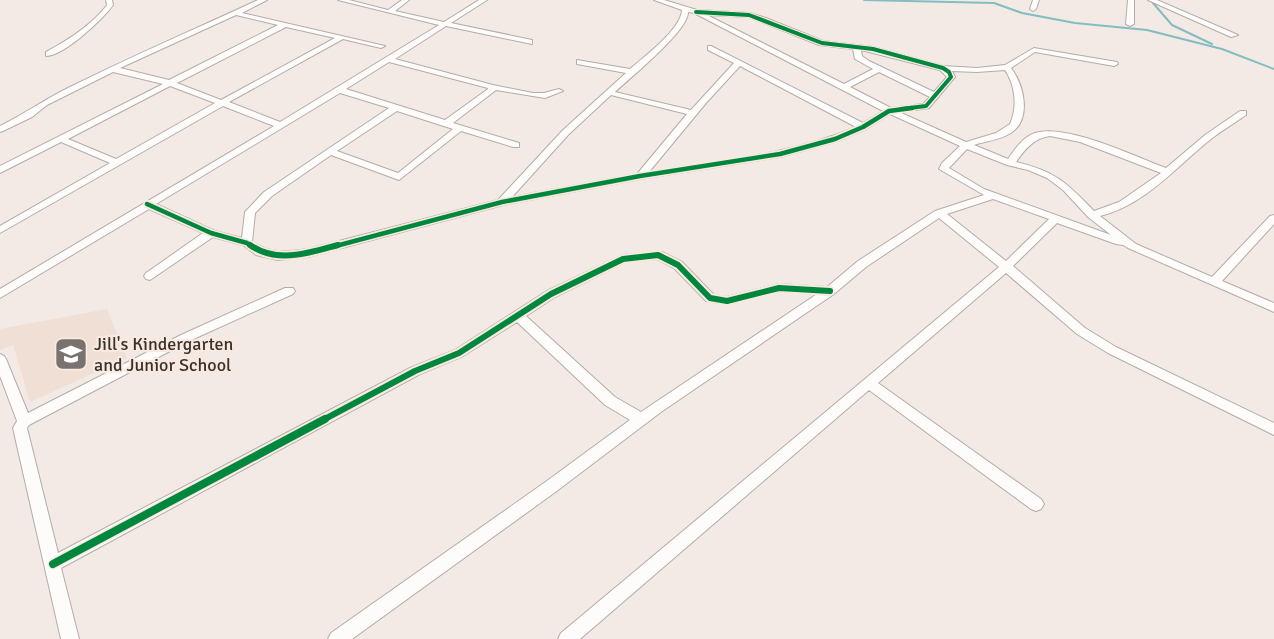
<svg xmlns="http://www.w3.org/2000/svg" width="1274" height="639" viewBox="0 0 1274 639" font-family="Signika,sans-serif">
	<style>
		.built { fill: #f0dfd5 }
		.lines { fill: none; stroke-linecap: round; stroke-linejoin: round }
		.stream { stroke: #83bcc3; stroke-width: 2 }
		.minor-casing { stroke: #b3aca8; stroke-width: 2 }
		.minor { fill: #fdfcfb; fill-rule: evenodd }
		.cycleway-far3-casing { stroke: #f9e9df; stroke-width: 6 }
		.cycleway-far2-casing { stroke: #f9e9df; stroke-width: 8 }
		.cycleway-far1-casing { stroke: #f9e9df; stroke-width: 10 }
		.cycleway-casing { stroke: #f9e9df; stroke-width: 11 }
		.cycleway-far3 { stroke: #00873e; stroke-width: 4 }
		.cycleway-far2 { stroke: #00873e; stroke-width: 4.5 }
		.cycleway-far1 { stroke: #00873e; stroke-width: 6 }
		.cycleway { stroke: #00873e; stroke-width: 8 }
		.labels { text-anchor: middle; stroke-width: 4.5; stroke-linejoin: round; paint-order: stroke }
		.poi-label { font-size: 18px; fill: #38322e; stroke: #f9e9df; text-anchor: start }
	</style>
	<rect width="100%" height="100%" fill="#f3eae5"/>
	<polygon class="built" points="107,309 127,358 30,402 13,345 0,350 0,329"/>
	<g class="lines">
		<g class="stream">
			<polyline points="864,0 994,3 1022,13 1075,23 1147,30 1222,49 1274,69"/>
			<polyline points="1153,3 1172,25 1212,44"/>
		</g>
		<g class="minor-casing">
			<g id="minor">
				<path d="M106,0H112L113,5C103,19 64,56 46,56V52C68,40 92,25 107,5Z"/>
				<path d="M258,0H267L242,13L385,46L381,48L343,39L229,102L280,122L439,25L338,0H349L388,10L402,0H409L395,11L444,22L479,0H487L451,23L532,40V44L446,26L395,59L493,85L533,93H544L559,89L563,91L545,98L496,90L453,123L519,143V147H513L461,131L399,180L331,155L272,196L255,213L252,242C271,254 287,252 308,249L498,200L563,130L626,73L577,64V60L630,69C645,56 681,29 682,10L654,0H664L697,10L749,13L766,18L823,41L873,47L943,66L977,68L1005,65L1034,48L1117,62L1118,64L1114,66L1035,52L1011,68C1024,85 1032,119 1011,133C1000,140 986,141 974,145L1008,159C1015,149 1023,137 1035,133C1066,123 1136,157 1166,168L1205,135L1240,111H1246V115C1235,123 1222,130 1211,139C1176,167 1145,205 1100,216L1136,244L1212,277L1270,216L1274,215V224L1222,281L1274,303V312L1128,248L1123,245L1116,244L1057,223L1013,266L1085,328L1116,347L1274,423V435L1108,353L1077,334L1006,273L878,383L1041,499L1044,504L1041,509L1036,511L1031,509L869,390L580,639H558L561,633L999,267L939,218L866,267L834,294L661,412L554,493L352,639H328L331,633L544,483L630,420L605,405L517,322L463,356L420,374L61,568L79,639H61L13,428L17,421L0,376V354L4,356L6,359L28,413L181,335L285,288H293L295,291L293,294L189,341L29,425L27,428L58,553L410,368L455,350L547,291L623,255L662,252L682,262L714,295L727,297L779,284L827,287L858,261L935,211L984,195L939,169L942,163L960,146L890,114L866,129L838,141L780,157L640,179L503,205L308,257L278,260L256,255L243,245L213,237L150,280L146,279L144,276L146,273L203,233L149,209L0,298V289L274,126L223,106L0,233V226L110,163L61,142L0,173V166L163,84L113,72L47,105L32,117L3,131L0,132V126C24,114 44,100 68,88C130,57 195,29 258,0ZM688,12L694,13L883,111L863,123L711,46H708V50L734,63L691,110L615,92C630,78 689,30 688,12ZM236,15L278,25L169,80L120,68ZM707,15L749,17L819,45L853,49L855,59L873,69L844,84ZM286,27L335,38L221,100L177,83ZM861,50L940,70L947,77L934,92L869,61L862,56ZM389,62L488,88V89L445,120L346,89ZM740,66L856,127C790,155 718,161 649,172L706,103ZM1005,70C1015,85 1018,106 1010,124L996,133L966,142L899,112L929,108L955,77L952,71L977,72ZM879,72L930,97L923,104L891,108L850,87ZM170,86L215,103L116,159L68,139ZM340,93L389,108L264,192L245,212L242,238L215,231L156,204ZM611,95L687,114L637,174L512,197L569,134ZM397,111L453,129L398,173L337,151ZM1050,136L1080,142L1161,173L1119,202L1094,211C1067,183 1055,171 1016,162C1025,149 1034,138 1050,136ZM967,149L1007,165L1028,170L1047,178L1063,190L1088,217L1111,235L984,189L949,168ZM993,199L1049,219L1006,261L947,214ZM657,259L674,268L706,301C737,309 751,294 779,292C791,291 805,293 817,294L641,412L615,397L526,316L555,297L625,262Z"/>
				<polygon points="1033,0 1039,0 1036,9 1033,11 1030,9"/>
				<polygon points="1128,0 1134,0 1134,24 1130,26 1126,24"/>
				<polygon points="1148,0 1157,0 1238,35 1231,37"/>
			</g>
		</g>
		<use href="#minor" class="minor"/>
		<g class="cycleway-far3-casing">
			<polyline id="cycleway-far3" points="696,12 749,15 822,43 873,49 943,68 949,72 951,77 926,106 901,109"/>
		</g>
		<g class="cycleway-far2-casing">
			<g id="cycleway-far2">
				<polyline points="147,204 211,233 247,243 252,247"/>
				<polyline points="332,247 502,202 640,176 780,154 835,139 863,127 889,111 912,108"/>
			</g>
		</g>
		<g class="cycleway-far1-casing">
			<g id="cycleway-far1">
				<path d="M250,245C277,264 309,253 338,245"/>
				<polyline points="323,420 415,371 459,353 551,294 623,259 658,255 678,265 710,298 727,301 779,288 830,291"/>
			</g>
		</g>
		<g class="cycleway-casing">
			<polyline id="cycleway" points="53,564 325,419"/>
		</g>
		<use href="#cycleway-far3" class="cycleway-far3"/>
		<use href="#cycleway-far2" class="cycleway-far2"/>
		<use href="#cycleway-far1" class="cycleway-far1"/>
		<use href="#cycleway" class="cycleway"/>
	</g>
	<defs>
		<g id="school-square" transform="scale(1.725)"><rect x="-9" y="-9" width="18" height="18" rx="4" fill="#79726e" stroke="#f9e9df"/><path d="M0-5L7-2L0 1L-7-2ZM-4 1L0 2.5L4 1V4Q0 6-4 4Z" fill="#fff"/></g>
	</defs>
	<g fill-rule="evenodd">
		<use href="#school-square" x="71" y="354"/>
	</g>
	<g class="labels">
		<g class="poi-label">
			<text x="94" y="350">Jill's Kindergarten<tspan x="94" dy="21">and Junior School</tspan></text>
		</g>
	</g>
</svg>
